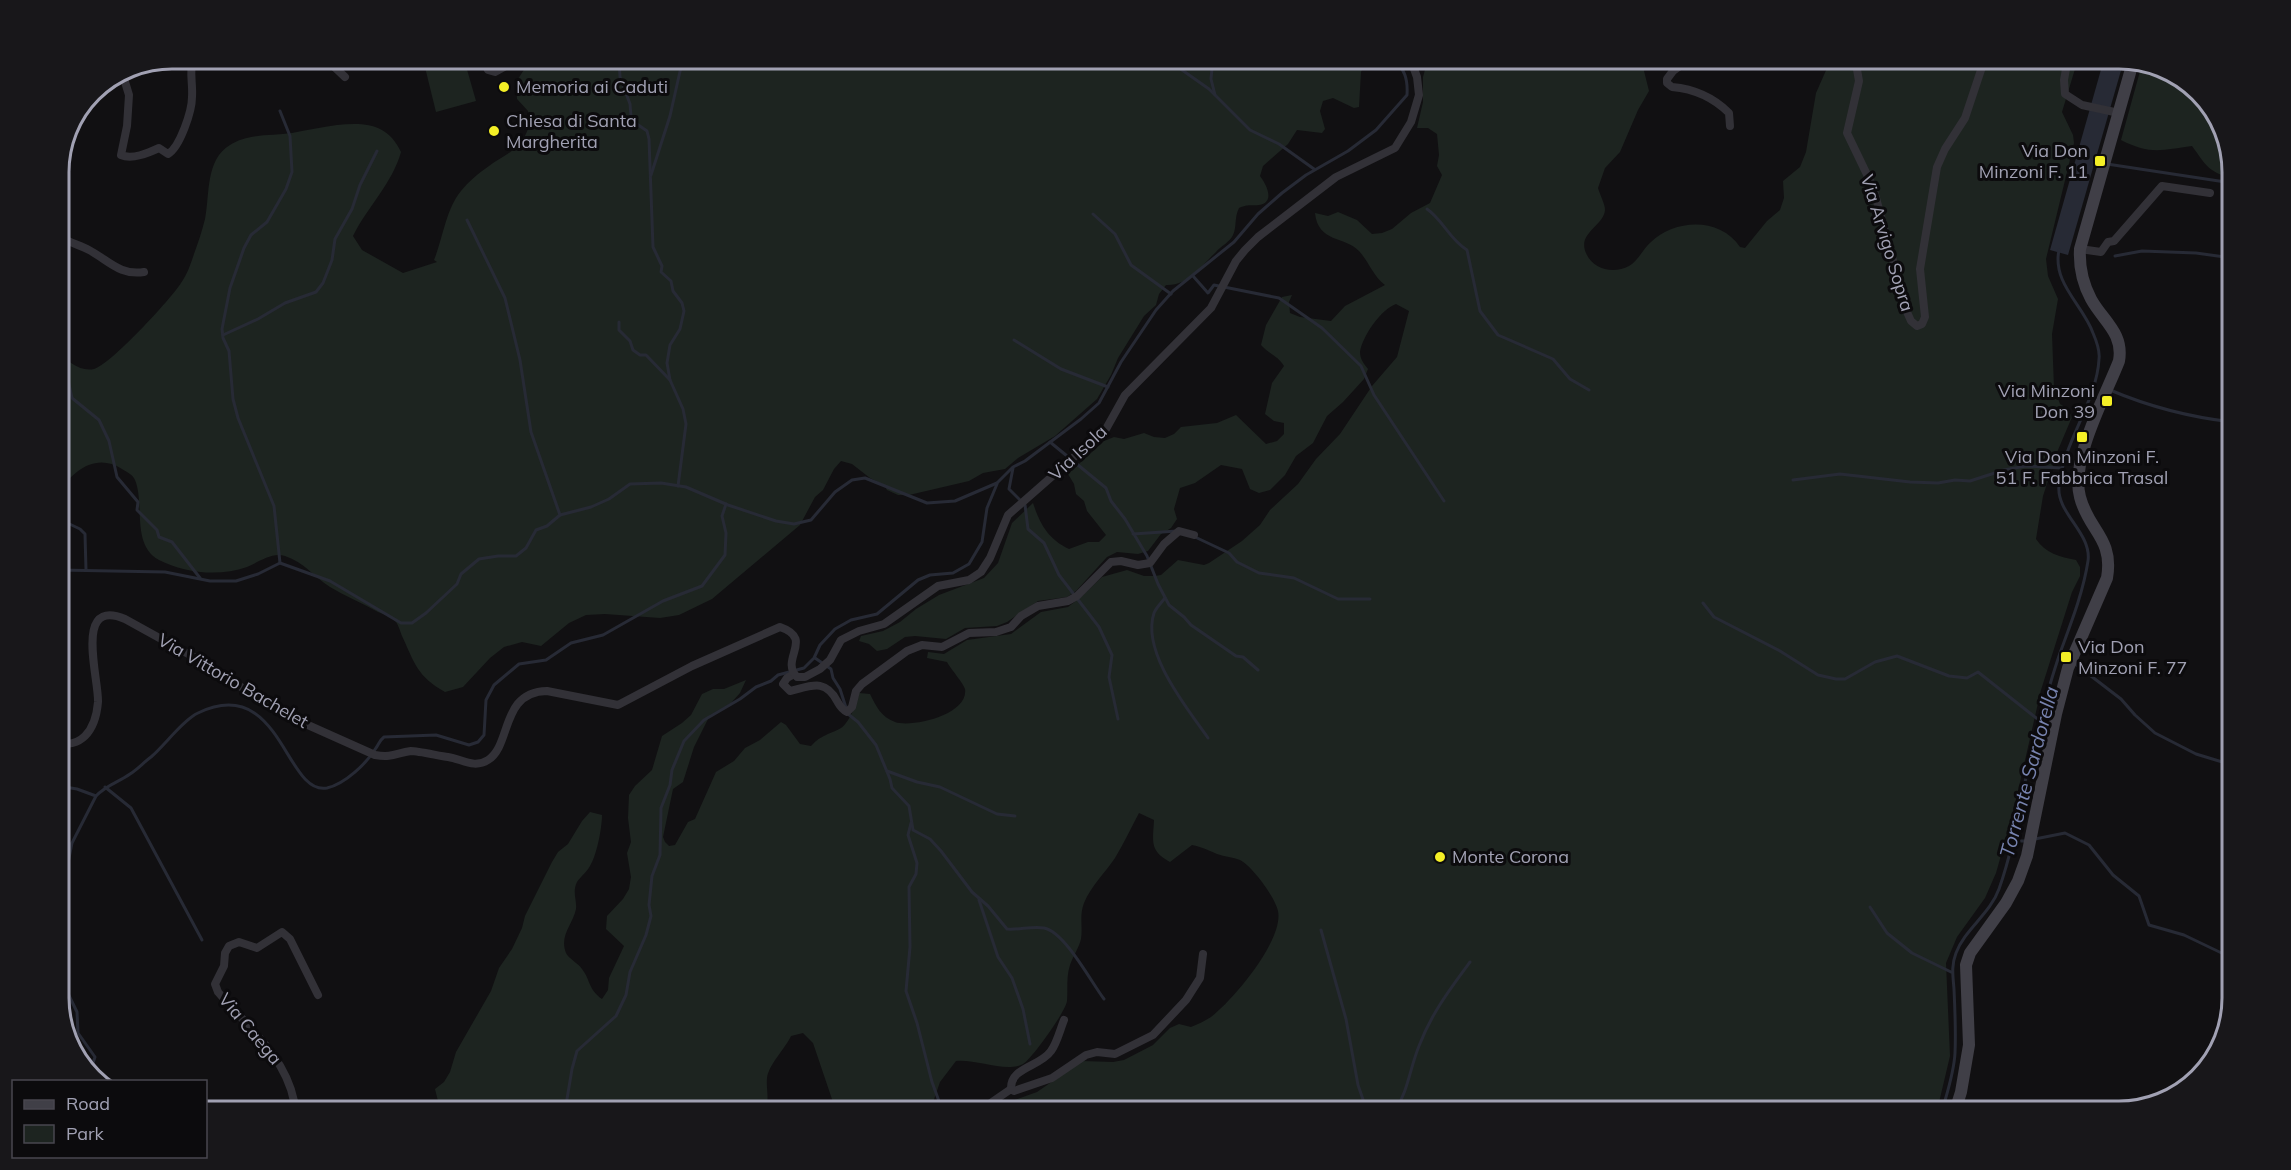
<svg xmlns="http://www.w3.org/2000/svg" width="2291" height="1170" viewBox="0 0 2291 1170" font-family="Mulish,sans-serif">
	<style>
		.green { fill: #1d2420 }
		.water { fill: #272a35 }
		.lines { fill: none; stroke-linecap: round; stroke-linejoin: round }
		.stream { stroke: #272a35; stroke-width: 3 }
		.street { stroke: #323137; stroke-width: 8 }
		.secondary { stroke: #403f47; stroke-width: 12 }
		.poi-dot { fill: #f4ef26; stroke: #0c0b0d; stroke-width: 2 }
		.labels { text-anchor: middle; stroke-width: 6; stroke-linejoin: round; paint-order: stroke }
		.poi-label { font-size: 18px; fill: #a1a1b3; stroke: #0c0b0d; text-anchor: start }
		.street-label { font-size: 18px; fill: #a1a1b3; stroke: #0c0b0d }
		.water-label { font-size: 20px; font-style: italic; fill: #7783af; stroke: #0c0b0d }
		.rim { fill: none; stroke: #a1a1b3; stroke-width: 3 }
	</style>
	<rect width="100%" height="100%" fill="#111012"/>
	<g class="green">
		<polygon points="423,59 464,59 476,101 436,112"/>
		<path d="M531,59V58L1367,59L1361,72L1359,107L1354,108L1333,98L1323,101L1320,111L1325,129L1322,133L1297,130L1288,144L1263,166L1260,176C1266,184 1276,202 1259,205C1250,206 1248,204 1239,208C1234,218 1237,227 1233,235C1230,242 1221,246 1216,252C1201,266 1189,286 1166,285L1159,294L1156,305L1144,316L1118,358L1111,375L1097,399L1055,436L1018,458L1005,469L983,473L969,481L909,495H898L887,490L884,485L870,478L852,464L841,461L834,469L823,490L815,497L800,525L712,599L679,615L660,618L605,614L586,615L569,623L541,646L522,642L504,647L490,658L463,687L445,692C417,676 415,664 402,636C400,631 398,623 394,620C390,616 383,614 378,612C362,603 345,596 330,587C314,577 304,562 285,556C272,552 259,562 247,567C219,577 184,573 159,560C131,545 145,504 135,480C133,475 127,472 122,469C96,452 72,471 59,493V352C67,361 80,372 94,369C110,365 171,299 181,283C187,275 191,263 194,254C198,243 202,231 205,219C210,195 205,160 230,145C248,133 272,136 292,133C307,130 322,127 337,125C366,122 388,124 401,152C392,184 368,206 353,236L362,250L403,273L437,262L434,260C443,238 446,209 461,191C468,182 479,173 489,166C505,154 520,151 528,129C530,124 529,116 528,111L517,99L516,82Z"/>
		<path d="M1435,59H1649L1644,71L1649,91L1638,110L1620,152L1605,168L1598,188C1600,195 1605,204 1605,210C1604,226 1577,233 1586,253C1593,270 1614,274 1629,266C1638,261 1643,249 1651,242C1675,219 1720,217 1740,247L1745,248L1767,221L1780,210L1784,198L1783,181L1800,167L1806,152L1816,93L1831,59H2078L2062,112L2073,135L2074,143L2046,259L2048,276L2058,299L2052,334L2054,388L2060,404L2068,409L2072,417L2058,450L2043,496L2036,539C2045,553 2060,557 2076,560L2080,567V576L2072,592L2041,690L2013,813L1996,873L1985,898L1957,937L1946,963L1950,1056L1937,1111H988L995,1107L1037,1092L1082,1061L1113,1062L1124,1060L1153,1045L1170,1028L1179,1024L1191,1027C1198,1024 1205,1021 1211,1017C1233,1000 1284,940 1278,911C1275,897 1252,866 1240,860C1233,857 1225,857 1217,854C1208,850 1202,847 1192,845L1170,862C1149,851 1153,841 1154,820L1139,813C1131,828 1124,843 1115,858C1105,873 1091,886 1084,903C1079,916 1083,927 1081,939C1079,948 1073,956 1070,965C1066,977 1068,989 1067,1001C1066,1011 1032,1059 1023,1064C1006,1073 977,1059 956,1061L940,1082L930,1111H836L813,1043L803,1033L791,1036C785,1049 769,1064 767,1078C766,1091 770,1099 765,1111H444L438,1101L435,1089L444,1082L450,1072L456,1052L491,991L499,968L512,949L522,928L525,916L552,862L558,852L568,844L582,821L590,812L602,815C602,827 597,854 591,864C588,871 581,876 577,882C572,892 577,900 576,909C573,924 559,936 566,953C569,959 578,963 582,969C591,981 588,989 602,999L608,990L609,978L624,946L606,929L607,916L623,899L629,889L631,877L627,853L631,842L628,818L629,795L635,786L652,770L662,736L682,723L691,715L702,694L713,689H724L746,680L740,693L731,703L710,715L694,747L683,782L673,789L663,837L665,842L669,846L675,845L688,822L695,819L716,772L734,761L745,748L760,740L781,722L786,725L800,744L811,746C822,734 829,735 841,728C849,723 857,703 859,693L870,694C876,706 881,717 895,722C911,728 969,715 965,689C964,684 950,668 947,662L927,658L928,652L944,654L967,640L1011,634L1041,612L1068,607L1081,597L1102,577L1127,570L1144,576H1155L1161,575L1178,560L1204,565L1209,563L1242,541L1260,525L1270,510L1298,484L1316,459L1340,434L1372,386L1397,357L1409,311L1396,304C1381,309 1362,337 1360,352C1360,359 1364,364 1368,369L1364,379L1343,402L1327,416L1313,443L1296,456L1285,475L1270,490L1259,493L1250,489L1242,469L1221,465L1195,483L1180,488L1174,509L1177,519L1171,528L1161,534L1148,551L1138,554L1117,552L1107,557L1076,591L1067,597L1038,601L1007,622L997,626L965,628L946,639L915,636L905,637L887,649L877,651L869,644L859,641L861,636L883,631L900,622L916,609L939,595L984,578L998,563L1012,523L1033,503C1040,524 1048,539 1069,549L1088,542H1099L1106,535L1087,511L1084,501L1076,494L1074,484L1068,474L1104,441L1114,437L1124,439L1144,433L1154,437L1165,438L1174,434L1181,427L1217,423L1236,415L1266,444L1277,441L1284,434V423L1274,421L1265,414L1272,383L1284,366C1278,356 1269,354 1261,345L1266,325L1282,297L1292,295L1289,302L1290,313L1300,317L1331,321L1345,306L1385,285C1373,276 1369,262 1359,251C1345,236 1318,243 1315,213L1328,216L1338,212L1357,220L1372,234L1382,233L1392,229L1411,213L1430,203L1442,175L1437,166L1439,155L1437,134L1428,128H1417L1423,102V77L1426,66Z"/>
		<path d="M2142,64L2169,70L2213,109L2232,165V178C2208,172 2206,165 2192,146C2162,150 2150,155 2121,140Z"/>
	</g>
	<polygon class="water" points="2104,59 2124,60 2068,255 2050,250"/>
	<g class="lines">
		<g class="stream">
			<polyline points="619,58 620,77 630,104 631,116 634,122 647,131 649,139 653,247 662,266 661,272 671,281 673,291 682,303 684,311 680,329 670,345 667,363 670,380 683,409 686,424 678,486"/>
			<polyline points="1165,58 1209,89 1250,130 1279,144 1314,169"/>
			<polyline points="1213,58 1211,79 1215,95"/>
			<polyline points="280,111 290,136 292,172 286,189 267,222 251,235 244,248 230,288 222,329 223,338 229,351 233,399 238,418 274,506 280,563"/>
			<polyline points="2107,164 2232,183"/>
			<polyline points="651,175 670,116 683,58"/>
			<path d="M1427,209C1443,220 1449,239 1467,250L1480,311L1498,335L1553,359L1570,379L1589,390"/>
			<polyline points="1093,214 1115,234 1131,265 1171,294"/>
			<polyline points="467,220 505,298 520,360 531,432 560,515"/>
			<polyline points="2115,256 2142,251 2196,253 2232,258"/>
			<polyline points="1193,276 1208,293 1214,285 1279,298 1322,328 1361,366 1374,395 1444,501"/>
			<polyline points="619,322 619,330 630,341 633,350 640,355 646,355 670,380"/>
			<polyline points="223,335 258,319 285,303 316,292 323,283 332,260 335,239 352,209 360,185 377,151"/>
			<polyline points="1014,340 1061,369 1108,387"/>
			<polyline points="59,351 64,361 72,398 99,420 109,441 117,477 138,502 137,510 157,530 159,537 172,542 200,578"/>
			<path d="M2110,390C2150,407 2189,417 2232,422"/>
			<polyline points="1050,442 1106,488 1111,501 1125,519 1147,556 1158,584 1169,605 1184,617 1191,625 1236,656 1243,657 1258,670"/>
			<polyline points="1013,468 1009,489 1025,505 1028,529 1044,543 1059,575 1099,627 1112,655 1109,677 1118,719"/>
			<polyline points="1793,480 1840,474 1910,482 1938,483 1955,480 1970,481 2004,470 2026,466 2061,468"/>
			<polyline points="59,519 80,529 85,534 86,570"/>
			<polyline points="1133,534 1177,531"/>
			<polyline points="1195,537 1229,553 1237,562 1259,573 1294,578 1338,599 1370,599"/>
			<path d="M59,570L165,572L210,581H236L258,574L280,563L330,581L401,623H412L426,613L457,584L461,574L479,559L498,556H516L526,548L536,530L547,526L560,515L591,507L609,499L630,484L661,483L686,487L728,505L776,521L794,524L811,520L835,492L852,480L865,478L927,503L955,501L997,483L1013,467L1025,461L1081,419L1099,403L1121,362L1156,310L1173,291L1234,242L1258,214L1282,193L1306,175L1348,151L1376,130L1407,95C1408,79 1405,69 1392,58"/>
			<path d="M1165,598C1161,603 1156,608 1154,613C1141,652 1187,708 1208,738"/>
			<polyline points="1703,603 1714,617 1780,651 1818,675 1836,679 1845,679 1875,662 1897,656 1949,676 1967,678 1978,672 2040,721"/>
			<path d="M815,658L831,669L833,678L840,689L848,714L858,722L876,745L890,779L892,788L909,806L913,830L930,839L941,851L972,892L988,906L1007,929C1019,930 1032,926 1044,928C1065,932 1091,982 1104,999"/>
			<polyline points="2074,663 2121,699 2135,715 2155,733 2196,754 2232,765"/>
			<polyline points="887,771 917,782 940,787 997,814 1015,816"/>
			<polyline points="59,786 77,789 96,796"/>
			<polyline points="105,787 131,808 202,940"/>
			<polyline points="911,823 908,835 917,863 916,874 909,887 910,947 906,991 917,1023 932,1082 940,1104 946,1111"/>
			<polyline points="2035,839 2065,833 2089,845 2113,875 2139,896 2149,925 2184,935 2232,958"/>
			<polyline points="2013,841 2025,841"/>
			<polyline points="59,849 71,844"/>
			<polyline points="979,900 998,957 1012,978 1023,1009 1030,1044"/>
			<polyline points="1870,907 1887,933 1912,953 1951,972"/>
			<polyline points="1321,930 1346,1019 1358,1085 1367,1111"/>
			<polyline points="59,993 63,984"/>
			<path d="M90,1072L95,1057L78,1033L77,1012L63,983L64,936L61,899L72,843L96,796C106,785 119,782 130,774C138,769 144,762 151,757C165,745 183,720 198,713C281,673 285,796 327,788C345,784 367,763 376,748C379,744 379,741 384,737L436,735L469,745L478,742L484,735L486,700L494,685L519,664L546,660L571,643L603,635L663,601L702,586L725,555L726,533L722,516L726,504"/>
			<polyline points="1963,1102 1979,1111"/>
			<polyline points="565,1111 572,1069 577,1051 616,1016 626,995 630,972 646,935 651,916 649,905 652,876 660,855 661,808 670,785 672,770 684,741 704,720 740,699 756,687 771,681 778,675 804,668 814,658 820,645 835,629 851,620 877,614 918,580 930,575 953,573 969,564 982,542 987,508 997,484"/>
			<path d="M1395,1111C1408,1091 1410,1068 1419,1046C1431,1014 1450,989 1470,962"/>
			<path d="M1942,1111C1947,1093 1954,1073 1955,1053C1956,1032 1955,1010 1954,989C1953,976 1951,966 1956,953C1965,929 1990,914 1999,889C2016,841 2022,790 2034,741C2042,712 2050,682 2060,653C2071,623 2083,593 2088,561C2092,533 2056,513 2059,486C2063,443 2097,401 2099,359C2100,352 2096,340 2093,333C2083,305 2052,283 2059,250"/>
		</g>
		<g class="street">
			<polyline points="325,58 345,77"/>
			<polyline points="482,58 488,70 495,72 504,67 509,58"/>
			<path d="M1691,58L1673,71L1667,79V83L1672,87C1695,89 1713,97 1729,113L1730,126"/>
			<polyline points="1855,58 1859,81 1847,133 1873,187 1907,312 1911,321 1917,326 1922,324 1925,317 1920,269 1937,167 1945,149 1965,118 1985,58"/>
			<polyline points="2068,58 2064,80 2065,94 2082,105 2119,113"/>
			<path d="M122,72L129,95L127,126L121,155C132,160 148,153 159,148L168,154C180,147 192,111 192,97C193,83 189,72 193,58"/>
			<path d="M59,236C68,242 79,245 89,250C108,260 120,276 144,272"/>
			<polyline points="2080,249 2101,252 2108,242 2114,241 2162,186 2210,193"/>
			<path d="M794,674L787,678L783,684L790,691C811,686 825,678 837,701C840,706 841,709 847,712L852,707L856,691L862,684L907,651L922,645L942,647L969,633L996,632L1011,627L1021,616L1038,606L1068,601L1077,596L1111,562L1121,561L1138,565L1150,563L1164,544L1179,531L1194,535"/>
			<path d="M59,743C68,745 78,743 85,736C94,727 97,714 98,702C99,678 73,597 125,619L201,661L281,713L375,755C393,758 396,753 411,751C418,751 440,756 448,757C462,759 474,769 488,760C512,745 500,692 547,691L618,705L692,666L780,627C815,639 779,659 797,677H805L820,669L830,660L841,640L859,631L884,624L938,586L969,580L981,572L990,558L1008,515L1106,429L1125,395L1211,308L1236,261L1245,250L1258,237L1336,177L1395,148L1411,122L1419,95L1417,77L1410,58"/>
			<path d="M1011,1089C1010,1067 1040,1067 1051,1051C1057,1043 1060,1030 1064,1020"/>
			<path d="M284,1111L293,1107L294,1101C285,1056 247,1026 218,992L215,984L224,966L225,953L229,946L239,942L257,948L282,932L290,939L318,995"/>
			<polyline points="979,1111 1011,1089 1014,1091 1052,1078 1086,1055 1097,1052 1115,1054 1153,1035 1186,1000 1200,978 1203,954"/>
		</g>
		<path class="secondary" d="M1955,1111L1961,1092L1969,1045L1966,965L1970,953L2006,903L2018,881L2027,856L2056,714L2068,668L2107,578C2114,538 2088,530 2080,497C2070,460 2105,397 2119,361C2124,333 2103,321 2091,299C2083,284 2079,266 2080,249L2133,62"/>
	</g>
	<g class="poi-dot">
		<circle cx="504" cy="87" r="6"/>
		<circle cx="494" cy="131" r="6"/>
		<rect x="2094" y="155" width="12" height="12" rx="3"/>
		<rect x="2101" y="395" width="12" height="12" rx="3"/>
		<rect x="2076" y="431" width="12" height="12" rx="3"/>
		<rect x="2060" y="651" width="12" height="12" rx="3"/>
		<circle cx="1440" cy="857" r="6"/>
	</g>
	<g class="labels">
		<g class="poi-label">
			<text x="516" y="93">Memoria ai Caduti</text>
			<text x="506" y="127">Chiesa di Santa<tspan x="506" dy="21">Margherita</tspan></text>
			<text x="2088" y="157" text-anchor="end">Via Don<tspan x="2088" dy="21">Minzoni F. 11</tspan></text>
			<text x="2095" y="397" text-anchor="end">Via Minzoni<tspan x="2095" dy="21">Don 39</tspan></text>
			<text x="2082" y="463" text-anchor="middle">Via Don Minzoni F.<tspan x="2082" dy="21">51 F. Fabbrica Trasal</tspan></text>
			<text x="2078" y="653">Via Don<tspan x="2078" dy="21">Minzoni F. 77</tspan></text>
			<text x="1452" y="863">Monte Corona</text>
		</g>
		<g class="street-label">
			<text transform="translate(1887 243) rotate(73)" y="6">Via Arvigo Sopra</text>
			<text transform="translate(1078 453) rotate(-43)" y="6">Via Isola</text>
			<text transform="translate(233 681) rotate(30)" y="6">Via Vittorio Bachelet</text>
			<text transform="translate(250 1029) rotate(50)" y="6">Via Caega</text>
		</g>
		<g class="water-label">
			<text transform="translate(2029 772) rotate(-75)" y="7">Torrente Sardorella</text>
		</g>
	</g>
	<path d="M0 0H2291V1170H0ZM172 69H2119A103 103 0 0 1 2222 172V998A103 103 0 0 1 2119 1101H172A103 103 0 0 1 69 998V172A103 103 0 0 1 172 69Z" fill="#18171a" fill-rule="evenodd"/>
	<path class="rim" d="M172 69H2119A103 103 0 0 1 2222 172V998A103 103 0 0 1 2119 1101H172A103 103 0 0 1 69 998V172A103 103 0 0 1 172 69Z"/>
	<rect x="12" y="1080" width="195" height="78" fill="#0c0b0d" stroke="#48474f" stroke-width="1.5"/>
	<rect x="24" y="1100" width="30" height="9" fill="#403f47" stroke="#48474f" stroke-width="1.5"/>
	<text x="66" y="1110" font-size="18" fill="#a1a1b3">Road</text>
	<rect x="24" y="1125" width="30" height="18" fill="#1d2420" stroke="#48474f" stroke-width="1.5"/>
	<text x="66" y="1140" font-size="18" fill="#a1a1b3">Park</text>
</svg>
